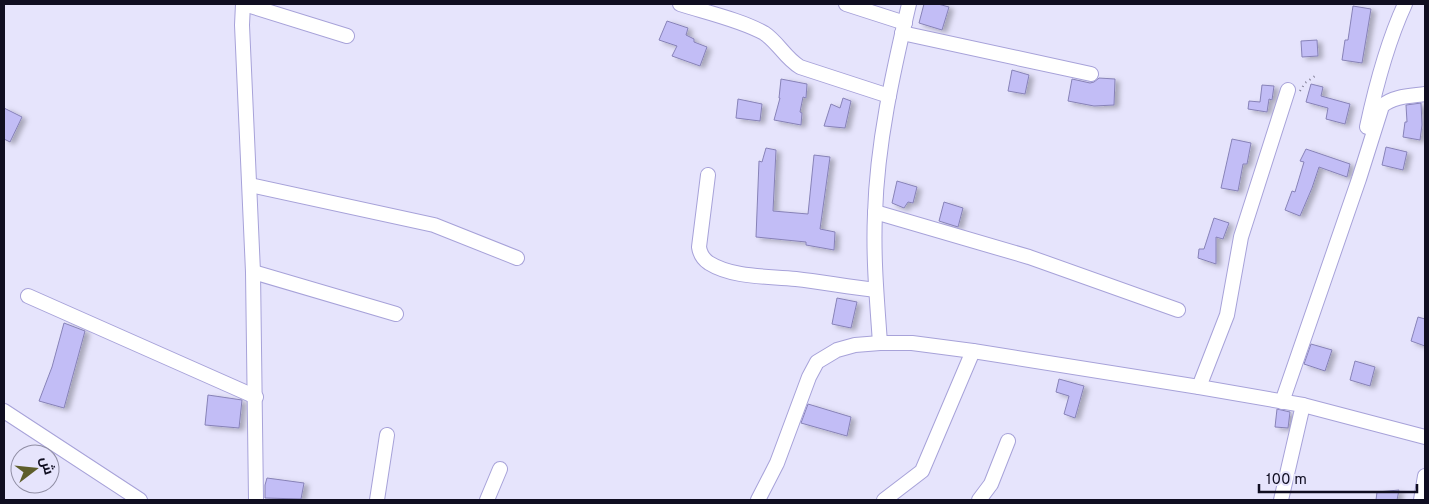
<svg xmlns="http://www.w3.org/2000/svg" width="1429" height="504" viewBox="0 0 1429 504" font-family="Overpass,Cairo,sans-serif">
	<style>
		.building { fill: #c2bdf6; stroke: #8782b7; filter: url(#shadow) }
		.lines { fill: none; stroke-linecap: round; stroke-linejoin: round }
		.minor-casing { stroke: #a7a2d9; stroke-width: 16 }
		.path { stroke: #78768c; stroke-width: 2; stroke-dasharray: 1 4; stroke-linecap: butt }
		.minor { stroke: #fff; stroke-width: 14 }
	</style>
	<defs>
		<filter id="shadow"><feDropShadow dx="4.5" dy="2.5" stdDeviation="2.5" flood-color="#0004"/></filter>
	</defs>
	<rect width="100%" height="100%" fill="#e6e4fc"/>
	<g class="building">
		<polygon points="924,4 938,4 949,7 942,30 919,23"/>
		<polygon points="1353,6 1371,9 1362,63 1342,60 1345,40 1348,40"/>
		<polygon points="667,21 688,28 686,35 694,39 694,42 707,47 700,66 672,56 677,46 659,40"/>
		<polygon points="1317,40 1318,56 1302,57 1301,41"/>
		<polygon points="1012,70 1029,75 1025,94 1008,91"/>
		<polygon points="1099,78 1115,79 1114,105 1094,106 1068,101 1072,79 1090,83 1094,82"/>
		<polygon points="781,79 807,84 806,98 803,97 800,112 802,113 801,125 774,120 780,98 779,98"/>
		<polygon points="1311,84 1323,87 1321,96 1350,104 1345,124 1326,119 1328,108 1306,102"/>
		<polygon points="1262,85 1274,86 1272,100 1269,99 1267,112 1248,109 1249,101 1260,102"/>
		<polygon points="843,98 851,101 845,128 824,126 831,104 840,108"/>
		<polygon points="738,99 762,104 760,121 736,118"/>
		<polygon points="1421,103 1422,125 1420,140 1403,137 1405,122 1407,122 1406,105"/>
		<polygon points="4,108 22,117 10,142 4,139"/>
		<polygon points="1232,139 1251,143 1247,164 1243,164 1238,191 1221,188"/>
		<polygon points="1386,147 1407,152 1403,170 1382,165"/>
		<polygon points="766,148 776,150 773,211 808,214 814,155 830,157 820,229 835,232 834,250 806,245 806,242 756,237 759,161 762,162"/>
		<polygon points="1306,149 1350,164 1347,177 1319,167 1312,188 1300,216 1285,210 1292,191 1295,192 1304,162 1300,161"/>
		<polygon points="897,181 917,187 913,203 908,202 904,208 892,203"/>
		<polygon points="944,202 963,208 958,227 939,221"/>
		<polygon points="1214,218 1229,223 1223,239 1216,237 1216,264 1198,258 1199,249 1204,249"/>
		<polygon points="837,298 857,302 851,328 832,324"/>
		<polygon points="1418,317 1425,319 1425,346 1411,341"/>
		<polygon points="64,323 85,331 64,408 39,401 52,367"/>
		<polygon points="1311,344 1332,350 1325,371 1304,364"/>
		<polygon points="1355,361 1375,367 1370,386 1350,380"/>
		<polygon points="1059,379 1084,386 1075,418 1064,414 1069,396 1056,392"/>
		<polygon points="208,395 242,400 239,428 205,425"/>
		<polygon points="808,404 851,417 847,436 801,423"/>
		<polygon points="1277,409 1290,412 1288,428 1275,427"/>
		<polygon points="267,478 304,483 301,499 265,498 265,485"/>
		<polygon points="1399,490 1397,500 1376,500 1377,492"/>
	</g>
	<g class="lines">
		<g class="minor-casing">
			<g id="minor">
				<polyline points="243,4 242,25 253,272 256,500"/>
				<polyline points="244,4 347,36"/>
				<path d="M680,4C705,12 741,20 764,33C778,42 785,58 800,67L889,96"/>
				<polyline points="846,4 905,23"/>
				<polyline points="902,33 1091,74"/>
				<path d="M1367,127C1376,85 1387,43 1405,4"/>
				<path d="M708,175L699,247C700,254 703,259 709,263C733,278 768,276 796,279C822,282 849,287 876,290"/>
				<polyline points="250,185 434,225 517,258"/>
				<polyline points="875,212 1029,257 1178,310"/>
				<polyline points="253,272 396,314"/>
				<polyline points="28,296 256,397"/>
				<path d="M880,343C877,300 873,257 875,214C877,143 893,72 909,4"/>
				<polyline points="1199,387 1227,315 1241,237 1288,90"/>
				<path d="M1282,402L1359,179L1382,106C1393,96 1411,96 1425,94"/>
				<polyline points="4,411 140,500"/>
				<polyline points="377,500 387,435"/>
				<polyline points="487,500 500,469"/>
				<polyline points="758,500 777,463 809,377 817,362 837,350 855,345 880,343 912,343 973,351 1199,387 1303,405 1425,437"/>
				<polyline points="884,500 922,471 973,351"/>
				<polyline points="979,500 991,484 1008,441"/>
				<polyline points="1281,500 1303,405"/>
				<polyline points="1421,500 1425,476"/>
			</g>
		</g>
		<polyline class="path" points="1300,91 1305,83 1315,76"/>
		<use href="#minor" class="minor"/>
	</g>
	<rect width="1429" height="504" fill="none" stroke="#100e21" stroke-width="10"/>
	<g transform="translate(35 469) rotate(74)"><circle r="24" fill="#e6e4fc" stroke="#908ea4"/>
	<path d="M0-4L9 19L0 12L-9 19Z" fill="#5e5e2b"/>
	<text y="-8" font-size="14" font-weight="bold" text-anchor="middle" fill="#100e21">ش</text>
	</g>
	<path d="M1259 484v8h158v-8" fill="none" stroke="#100e21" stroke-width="2.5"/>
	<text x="1266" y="484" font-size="15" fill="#100e21" stroke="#e6e4fc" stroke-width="4" paint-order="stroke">100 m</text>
</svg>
